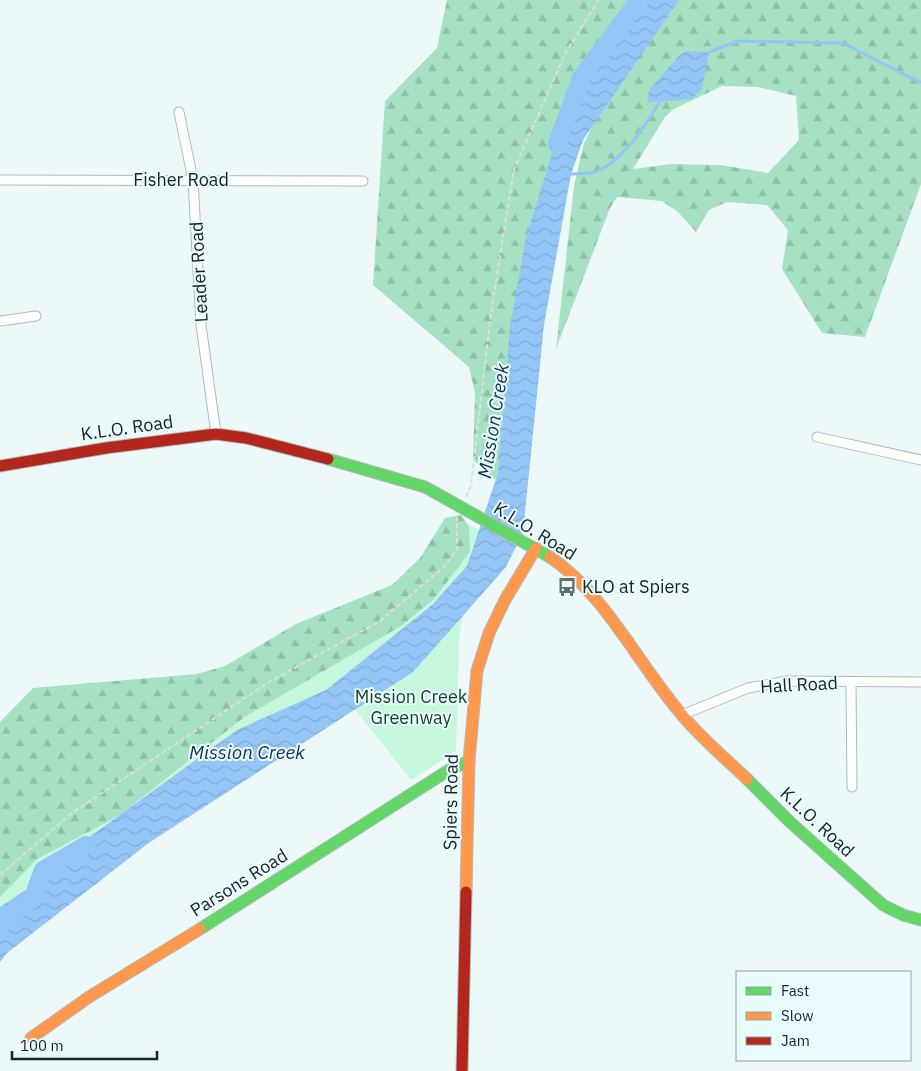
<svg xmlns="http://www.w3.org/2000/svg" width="921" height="1071" viewBox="0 0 921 1071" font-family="'IBM Plex Sans',sans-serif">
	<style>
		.green { fill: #c6f6db }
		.forest { fill: url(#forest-firs); fill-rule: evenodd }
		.water { fill: url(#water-waves) }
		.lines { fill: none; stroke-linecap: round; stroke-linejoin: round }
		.stream { stroke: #93c6f7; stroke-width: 3 }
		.river { stroke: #93c6f7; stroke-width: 18 }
		.street-casing { stroke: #b2bbbc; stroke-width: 11 }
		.fast-casing { stroke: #b2bbbc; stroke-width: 13 }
		.slow-casing { stroke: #b2bbbc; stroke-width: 13 }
		.jam-casing { stroke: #b2bbbc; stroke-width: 13 }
		.path { stroke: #dcdfdf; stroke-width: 2; stroke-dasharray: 5 2.5; stroke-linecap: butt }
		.street { stroke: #fcfefe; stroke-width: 9 }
		.fast { stroke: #63d668; stroke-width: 11 }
		.slow { stroke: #ff974d; stroke-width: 11 }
		.jam { stroke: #b3261e; stroke-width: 11 }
		.labels { text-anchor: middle; stroke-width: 4; stroke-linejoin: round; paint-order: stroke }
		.street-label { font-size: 18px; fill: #1a2122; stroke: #e8fcfd }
		.poi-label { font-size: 18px; fill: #1a2122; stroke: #e8fcfd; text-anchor: start }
		.park-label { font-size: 18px; fill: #153e28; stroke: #e8fcfd }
		.water-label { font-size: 19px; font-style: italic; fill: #14304c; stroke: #e8fcfd }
	</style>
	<defs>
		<pattern id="forest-firs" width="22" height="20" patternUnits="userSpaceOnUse" patternTransform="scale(1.25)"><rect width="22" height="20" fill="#a7e1c3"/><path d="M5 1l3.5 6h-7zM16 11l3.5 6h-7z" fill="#8fc1a7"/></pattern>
		<pattern id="water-waves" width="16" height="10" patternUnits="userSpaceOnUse" patternTransform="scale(1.25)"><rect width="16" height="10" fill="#93c6f7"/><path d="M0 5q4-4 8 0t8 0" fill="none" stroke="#7eaad3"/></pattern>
	</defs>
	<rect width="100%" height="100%" fill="#edf8f8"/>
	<polygon class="green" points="454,520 501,537 463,615 459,638 456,751 411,780 343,694 0,949 0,866 401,591"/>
	<g class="forest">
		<polygon points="447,0 636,0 616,27 573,119 511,493 473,460 475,393 469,367 373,285 385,101 437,48"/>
		<path d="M672,0H921V184L865,337L822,333L782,269L788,230L767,205L727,202L709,210L696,232L679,213L662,201L617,197L610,208L556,349L574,186L584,143L605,101ZM722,86L758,87L796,96L799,140L768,173L721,165L671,164L633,169L665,117L674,109Z"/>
		<polygon points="461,515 469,526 470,552 433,600 401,626 243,718 120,815 37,859 0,897 0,722 33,688 197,674 225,666 296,624 392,585 420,558 445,518"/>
	</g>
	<g class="water">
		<polygon points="642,0 679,0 583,140 571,174 544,325 523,532 506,567 413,672 150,842 7,953 0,962 0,907 38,882 77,846 237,730 326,690 432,605 467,566 498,473 510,327 526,237 558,135 610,42"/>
		<polygon points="686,51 709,52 702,89 692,99 647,103 649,90 678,57"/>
	</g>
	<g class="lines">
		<g class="stream">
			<polyline points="709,52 738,41 843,43 917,81 921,82"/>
			<path d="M571,174C579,173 591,175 598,171C625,158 644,127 659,103"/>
		</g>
		<g class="river">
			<polyline points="557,144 581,78 639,0"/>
			<polyline points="0,924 33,897 43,870 86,845"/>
		</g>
		<g class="street-casing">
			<g id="street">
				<polyline points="179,112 193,180 201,325 216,434"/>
				<polyline points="0,180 363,181"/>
				<polyline points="0,321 36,316"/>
				<polyline points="817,437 921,460"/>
				<polyline points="851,682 852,787"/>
				<polyline points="682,715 748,688 787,681 921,682"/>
			</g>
		</g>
		<g class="fast-casing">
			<g id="fast">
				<polyline points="328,459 425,487 550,557"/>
				<polyline points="747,779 790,822 883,905 903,915 921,920"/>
				<polyline points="200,929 449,770 469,761"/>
			</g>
		</g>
		<g class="slow-casing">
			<g id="slow">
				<path d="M550,557C606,595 638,664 682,715C701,738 725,758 747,779"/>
				<polyline points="466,892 469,761 477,671 489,633 505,600 536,548"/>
				<polyline points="31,1038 89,997 200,929"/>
			</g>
		</g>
		<g class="jam-casing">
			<g id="jam">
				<polyline points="0,466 106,448 216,434 246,438 328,459"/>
				<polyline points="462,1071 466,892"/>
			</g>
		</g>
		<g class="path">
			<polyline points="466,497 471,486 491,313 514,169 566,52 599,0"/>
			<polyline points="0,875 72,813 269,682 380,621 444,567 457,550 457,518"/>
		</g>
		<use href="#street" class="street"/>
		<use href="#fast" class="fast"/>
		<use href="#slow" class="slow"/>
		<use href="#jam" class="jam"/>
	</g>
	<defs>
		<g id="bus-bare" transform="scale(1.5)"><path d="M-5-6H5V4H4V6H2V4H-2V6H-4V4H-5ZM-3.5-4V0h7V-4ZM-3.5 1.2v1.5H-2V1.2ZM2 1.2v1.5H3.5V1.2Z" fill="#646c6d" stroke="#e8fcfd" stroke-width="2.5" paint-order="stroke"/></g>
	</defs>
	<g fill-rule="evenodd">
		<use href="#bus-bare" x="567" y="587"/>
	</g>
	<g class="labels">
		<g class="street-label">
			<text x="181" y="186">Fisher Road</text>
			<text transform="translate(199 272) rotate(-93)" y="6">Leader Road</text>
			<text transform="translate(127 428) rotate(-8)" y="6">K.L.O. Road</text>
			<text transform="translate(535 531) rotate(32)" y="6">K.L.O. Road</text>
			<text transform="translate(799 685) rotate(-3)" y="6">Hall Road</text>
			<text transform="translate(451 802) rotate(-89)" y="6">Spiers Road</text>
			<text transform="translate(817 822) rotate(43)" y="6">K.L.O. Road</text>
			<text transform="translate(239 883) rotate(-32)" y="6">Parsons Road</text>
		</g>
		<g class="poi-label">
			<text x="582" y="593">KLO at Spiers</text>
		</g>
		<g class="park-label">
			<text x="411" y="703">Mission Creek<tspan x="411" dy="21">Greenway</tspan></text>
		</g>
		<g class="water-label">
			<text transform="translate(493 421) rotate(-81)" y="7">Mission Creek</text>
			<text x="247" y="759">Mission Creek</text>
		</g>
	</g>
	<rect x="736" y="971" width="175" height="90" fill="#e8fcfd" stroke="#96a4a5"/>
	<rect x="746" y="987" width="25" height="8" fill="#63d668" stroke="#96a4a5"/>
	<text x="781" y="996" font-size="15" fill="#1a2122">Fast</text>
	<rect x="746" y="1012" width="25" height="8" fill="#ff974d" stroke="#96a4a5"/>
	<text x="781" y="1021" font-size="15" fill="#1a2122">Slow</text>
	<rect x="746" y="1037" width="25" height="8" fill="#b3261e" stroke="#96a4a5"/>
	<text x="781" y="1046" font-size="15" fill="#1a2122">Jam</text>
	<path d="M12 1051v8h145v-8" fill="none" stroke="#1a2122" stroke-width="2.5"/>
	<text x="20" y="1051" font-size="15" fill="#1a2122" stroke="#e8fcfd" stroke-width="4" paint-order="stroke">100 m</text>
</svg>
